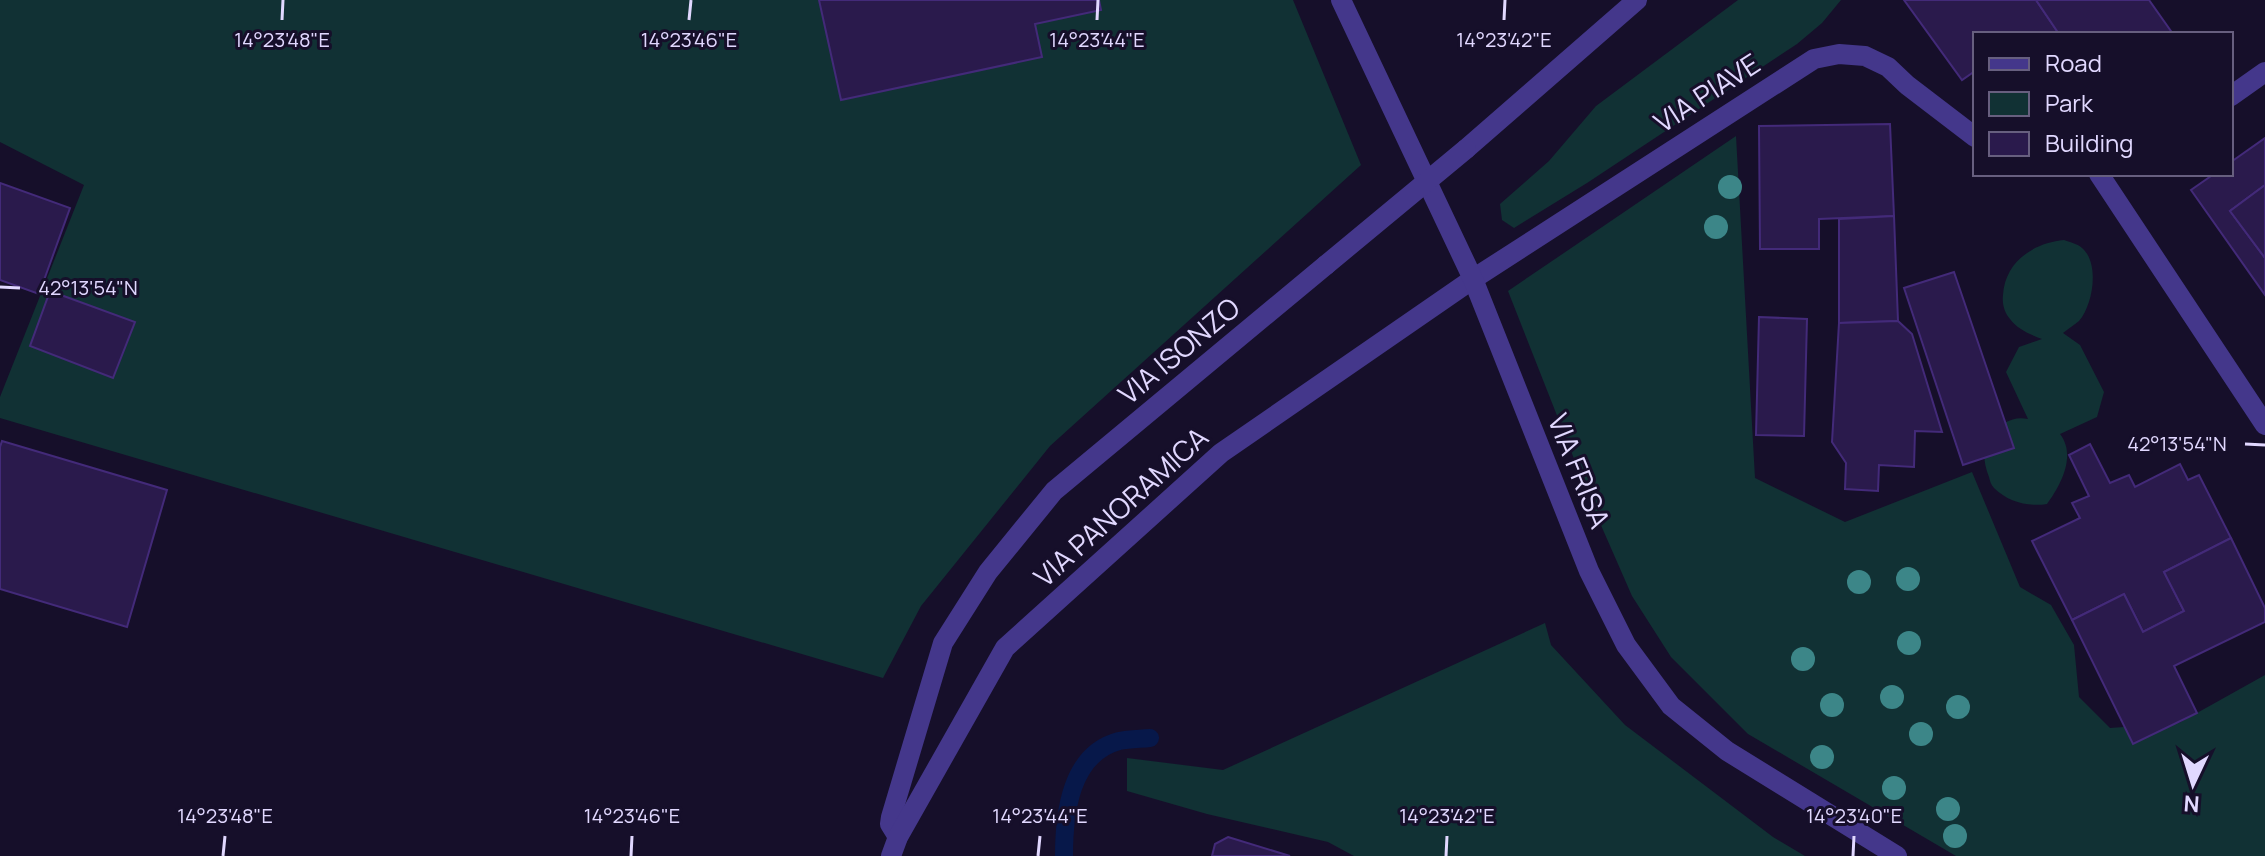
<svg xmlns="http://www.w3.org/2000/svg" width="2265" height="856" viewBox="0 0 2265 856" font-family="Manrope,sans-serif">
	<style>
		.green { fill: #113134 }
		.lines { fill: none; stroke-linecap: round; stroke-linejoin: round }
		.stream { stroke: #07184a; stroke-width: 18 }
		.building { fill: #2a1a4c; stroke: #432a79; stroke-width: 2 }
		.service { stroke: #44378b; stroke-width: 20 }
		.minor { stroke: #44378b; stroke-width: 20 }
		.tertiary { stroke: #44378b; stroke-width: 20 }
		.minor-bridge { stroke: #44378b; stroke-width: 20 }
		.tree { fill: #3c8688 }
		.ticks { fill: none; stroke: #e1d8ff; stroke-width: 3 }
		.labels { text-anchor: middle; stroke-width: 6; stroke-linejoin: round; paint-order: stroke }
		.street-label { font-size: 28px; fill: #e1d8ff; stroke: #160f2a }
		.ticks-label { font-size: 20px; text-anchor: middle; fill: #e1d8ff; stroke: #160f2a; stroke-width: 6; stroke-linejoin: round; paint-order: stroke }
	</style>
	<rect width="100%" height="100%" fill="#160f2a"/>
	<g class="green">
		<polygon points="0,0 1293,0 1361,165 1050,446 921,606 883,678 0,418 0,397 84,185 0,142"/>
		<polygon points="1738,0 1841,0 1822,23 1797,44 1587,183 1514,228 1502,220 1500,204 1549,161 1596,106"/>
		<polygon points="1736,136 1755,478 1845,522 1972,472 2020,587 2051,605 2074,645 2079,697 2110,728 2179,723 2265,675 2265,856 1956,856 1748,734 1671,657 1632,596 1593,507 1508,291"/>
		<path d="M2064,240C2069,242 2078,244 2082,248C2100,263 2093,305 2079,321C2074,325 2068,329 2063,333L2080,345L2104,392L2097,417L2060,434C2077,456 2060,486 2047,504C2028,507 2008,502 1994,488C1991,485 1990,481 1989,477C1981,457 1981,433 2004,423C2013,419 2018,417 2028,419L2006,372L2019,347L2042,339C2031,335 2017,329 2010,319C2004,312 2002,303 2003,295C2005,262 2033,243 2064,240Z"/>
		<polygon points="1545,623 1551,645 1625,725 1773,837 1805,856 1354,856 1328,842 1207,814 1127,791 1127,758 1223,770"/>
	</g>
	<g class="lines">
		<path class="stream" d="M1064,856C1064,814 1070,754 1119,741C1129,739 1140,739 1150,738"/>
	</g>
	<g class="building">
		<polygon points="819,0 1099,0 1101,10 1035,24 1042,57 841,100"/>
		<polygon points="1904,0 2036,0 2059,34 1975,34 1975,71 1962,80"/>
		<polygon points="2036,0 2149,0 2173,34 2059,34"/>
		<polygon points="1890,124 1894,216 1819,219 1819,249 1760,249 1759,126"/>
		<polygon points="2265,138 2265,185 2230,211 2265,258 2265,295 2191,190 2214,174 2231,174 2231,162"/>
		<polygon points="0,183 70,208 39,294 0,280"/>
		<polygon points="2265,185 2265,258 2230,211"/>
		<polygon points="1894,216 1898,321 1839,323 1839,219"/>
		<polygon points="1954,272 2014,448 1963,465 1904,288"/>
		<polygon points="50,291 135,322 113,378 30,346"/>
		<polygon points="1759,317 1807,319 1804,436 1756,435"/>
		<polygon points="1898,321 1912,334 1942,432 1915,431 1914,467 1879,465 1878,491 1845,489 1846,463 1832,442 1839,323"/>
		<polygon points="2,441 167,490 127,627 0,589 0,447"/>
		<polygon points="2090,444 2110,483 2129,475 2135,487 2180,464 2188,480 2199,475 2231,538 2164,572 2184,611 2143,632 2124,594 2072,620 2032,541 2080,518 2072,503 2089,496 2069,455"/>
		<polygon points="2231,538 2265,608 2265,622 2174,666 2197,713 2133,744 2072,620 2124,594 2143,632 2184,611 2164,572"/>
		<polygon points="1228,837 1290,856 1212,856 1215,844"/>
	</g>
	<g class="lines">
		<polyline class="service" points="2099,174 2265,425"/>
		<g class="minor">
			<polyline points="2231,96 2265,72"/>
			<polyline points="1466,149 1637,0"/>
			<polyline points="898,837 890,824 891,817 943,643 988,572 1054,491 1326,265"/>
			<polyline points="891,856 898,837 1005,648 1221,453 1473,279 1814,59 1839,54 1865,56 1888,67 1907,85 1975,137"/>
		</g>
		<polyline class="tertiary" points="1341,0 1473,279 1589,571 1626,645 1671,706 1727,751 1897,856"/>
		<polyline class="minor-bridge" points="1326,265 1466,149"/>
	</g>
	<g class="tree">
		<circle cx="1730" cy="187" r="12"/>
		<circle cx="1716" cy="227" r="12"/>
		<circle cx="1908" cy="579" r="12"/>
		<circle cx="1859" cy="582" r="12"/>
		<circle cx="1909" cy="643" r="12"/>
		<circle cx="1803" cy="659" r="12"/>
		<circle cx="1892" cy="697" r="12"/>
		<circle cx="1832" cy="705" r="12"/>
		<circle cx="1958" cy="707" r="12"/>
		<circle cx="1921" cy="734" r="12"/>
		<circle cx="1822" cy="757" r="12"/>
		<circle cx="1894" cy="788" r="12"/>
		<circle cx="1948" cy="809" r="12"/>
		<circle cx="1955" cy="836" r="12"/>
	</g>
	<path class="ticks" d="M282,20L283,0M689,20L691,0M1097,20L1098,0M1504,20L1505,0M0,287L20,288M2245,444L2265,445M223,856L225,836M631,856L632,836M1038,856L1040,836M1446,856L1447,836M1853,856L1854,836"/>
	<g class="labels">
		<g class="street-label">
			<text transform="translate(1707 93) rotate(-33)" y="10">VIA PIAVE</text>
			<text transform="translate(1179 351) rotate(-40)" y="10">VIA ISONZO</text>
			<text transform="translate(1579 471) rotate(68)" y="10">VIA FRISA</text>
			<text transform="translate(1121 507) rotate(-42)" y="10">VIA PANORAMICA</text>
		</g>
	</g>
	<g class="ticks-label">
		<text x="282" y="47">14°23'48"E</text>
		<text x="689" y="47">14°23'46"E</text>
		<text x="1097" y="47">14°23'44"E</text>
		<text x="1504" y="47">14°23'42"E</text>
		<text x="88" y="295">42°13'54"N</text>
		<text x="2177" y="451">42°13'54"N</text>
		<text x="225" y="823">14°23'48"E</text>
		<text x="632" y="823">14°23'46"E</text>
		<text x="1040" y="823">14°23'44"E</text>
		<text x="1447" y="823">14°23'42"E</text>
		<text x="1854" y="823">14°23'40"E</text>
	</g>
	<rect x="1973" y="32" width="260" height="144" fill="#160f2a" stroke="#675f7f" stroke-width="2"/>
	<rect x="1989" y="58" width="40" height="12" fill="#44378b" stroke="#675f7f" stroke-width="2"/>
	<text x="2045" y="72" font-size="24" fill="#e1d8ff">Road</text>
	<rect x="1989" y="92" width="40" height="24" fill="#113134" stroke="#675f7f" stroke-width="2"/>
	<text x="2045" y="112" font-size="24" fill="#e1d8ff">Park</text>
	<rect x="1989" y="132" width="40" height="24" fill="#2a1a4c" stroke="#675f7f" stroke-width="2"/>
	<text x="2045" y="152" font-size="24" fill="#e1d8ff">Building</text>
	<g transform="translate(2193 784) rotate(184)" stroke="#160f2a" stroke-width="6" paint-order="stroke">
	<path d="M0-6L14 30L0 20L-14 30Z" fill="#e1d8ff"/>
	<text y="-12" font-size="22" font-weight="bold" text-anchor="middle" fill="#e1d8ff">N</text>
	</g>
</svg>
